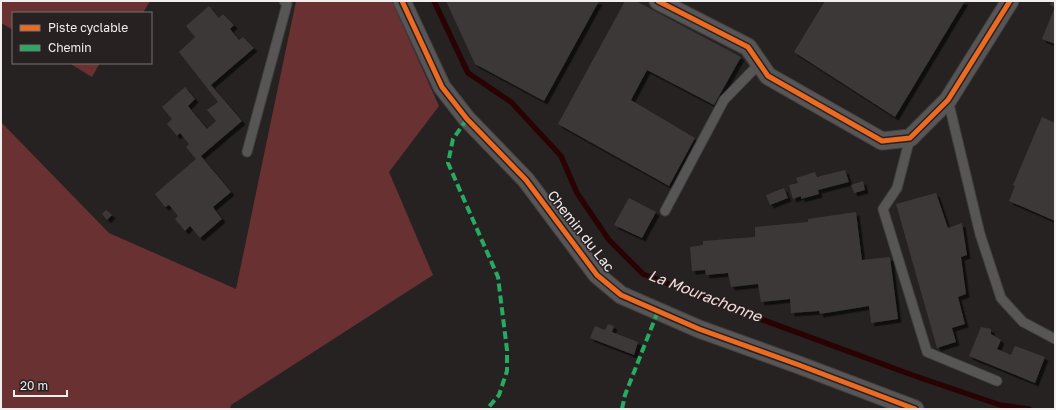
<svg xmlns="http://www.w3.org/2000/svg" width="1056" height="410" viewBox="0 0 1056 410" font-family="'Golos Text',sans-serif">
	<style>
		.green { fill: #693131 }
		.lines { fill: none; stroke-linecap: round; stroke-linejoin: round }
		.stream { stroke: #290304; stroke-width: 5.5 }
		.building { fill: #3c3838; filter: url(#shadow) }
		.service-casing { stroke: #423f3f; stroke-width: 11 }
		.minor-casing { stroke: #423f3f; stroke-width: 19 }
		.service { stroke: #575555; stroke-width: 9 }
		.minor { stroke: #575555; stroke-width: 17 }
		.quiet { stroke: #26ab63; stroke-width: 4; stroke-dasharray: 8 4; stroke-linecap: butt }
		.cycleway-casing { stroke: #272121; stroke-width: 8 }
		.cycleway { stroke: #ed6a23; stroke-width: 5 }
		.labels { text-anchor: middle; stroke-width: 3; stroke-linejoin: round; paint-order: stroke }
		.street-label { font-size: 14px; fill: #f3eeee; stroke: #272121 }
		.water-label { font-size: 15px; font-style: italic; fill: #f5dddc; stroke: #272121 }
	</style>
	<defs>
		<filter id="shadow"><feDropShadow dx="3.5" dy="3.5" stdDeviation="0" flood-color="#0009"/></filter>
	</defs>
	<rect width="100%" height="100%" fill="#262222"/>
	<g class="green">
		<polygon points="1,1 150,1 143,13 13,13 13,30 1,23"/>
		<polygon points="296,1 392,1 439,106 389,172 433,275 231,405 230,409 1,409 1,122 109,233 236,289"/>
		<polygon points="69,63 100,63 92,77"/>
	</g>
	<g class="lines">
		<polyline class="stream" points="434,1 468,73 511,102 561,156 577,193 609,240 643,274 758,318 915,376 1000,405 1029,409"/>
	</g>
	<g class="building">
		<polygon points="446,1 599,1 544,101 475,64"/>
		<polygon points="625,1 636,1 741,57 714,105 647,70 631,100 695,138 669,186 558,124"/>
		<polygon points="825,1 965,1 895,117 794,52"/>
		<polygon points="1052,1 1055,1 1055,44 1042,39 1055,7 1050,5"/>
		<polygon points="209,6 219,18 223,14 234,25 230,29 239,40 243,37 254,48 211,85 242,121 201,156 231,192 213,207 222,219 200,238 190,226 185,231 175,219 178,216 169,205 165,207 155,194 196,159 186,147 189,144 180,133 177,136 167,124 172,119 162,107 185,87 195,99 188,106 207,129 216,121 207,110 218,102 179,52 195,37 186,26"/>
		<polygon points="1042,117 1055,123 1055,221 1009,201 1015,186 1013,185"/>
		<polygon points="845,170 849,182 818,190 819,194 801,199 801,196 793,199 789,185 798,183 796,178 815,172 817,177"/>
		<polygon points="863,181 865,190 854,193 851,185"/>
		<polygon points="784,188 788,198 770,205 766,195"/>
		<polygon points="936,193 948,228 962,223 967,255 961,257 966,294 958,297 965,324 952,328 956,342 937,348 896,204"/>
		<polygon points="629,198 656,212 642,238 614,225"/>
		<polygon points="106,210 112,215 107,220 102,214"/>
		<polygon points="856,212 862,260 890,257 898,319 871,323 869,306 820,314 819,311 791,313 790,299 761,302 758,284 731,287 728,273 706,275 705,270 692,271 690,247 703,245 703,241 755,237 755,227 808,222 808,219"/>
		<polygon points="608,324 614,326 612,332 638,342 634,355 590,338 595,326 605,330"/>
		<polygon points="981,327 991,329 991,334 1001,340 997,349 1011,355 1015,346 1045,357 1035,383 969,356"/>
	</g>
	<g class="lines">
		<g class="service-casing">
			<g id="service">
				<polyline points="948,100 980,234 1001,298 1023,322 1055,339"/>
				<polyline points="910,138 897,188 883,209 927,352 997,381"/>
				<polyline points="247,152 287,4 284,1"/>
				<polyline points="665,211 724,100 759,64"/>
			</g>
		</g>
		<g class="minor-casing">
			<g id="minor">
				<polyline points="402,1 442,87 467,119 526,180 597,275 621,295 699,329 799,365 915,409"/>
				<polyline points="658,1 748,47 768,76 882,141 910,138 948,100 1010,1"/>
			</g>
		</g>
		<use href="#service" class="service"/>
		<use href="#minor" class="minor"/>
		<g class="quiet">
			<polyline points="467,119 453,139 448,163 498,277 507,350 507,371 499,395 487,409"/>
			<polyline points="622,409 625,395 658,311"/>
		</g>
		<g class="cycleway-casing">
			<g id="cycleway">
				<polyline points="402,1 442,87 467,119 526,180 597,275 621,295 699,329 799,365 915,409"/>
				<polyline points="658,1 748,47 768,76 882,141 910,138 948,100 1010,1"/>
			</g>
		</g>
		<use href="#cycleway" class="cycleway"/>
	</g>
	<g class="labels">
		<g class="street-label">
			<text transform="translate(581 231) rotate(52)" y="5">Chemin du Lac</text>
		</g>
		<g class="water-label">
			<text transform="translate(705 296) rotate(21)" y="5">La Mourachonne</text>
		</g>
	</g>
	<rect width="1056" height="410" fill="none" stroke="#f3eeee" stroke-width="4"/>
	<rect x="12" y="12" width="140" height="52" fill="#272121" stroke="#797373"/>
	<rect x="20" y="25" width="20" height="6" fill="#ed6a23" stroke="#797373"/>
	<text x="48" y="32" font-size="12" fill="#f3eeee">Piste cyclable</text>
	<rect x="20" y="45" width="20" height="6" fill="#26ab63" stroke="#797373"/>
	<text x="48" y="52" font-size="12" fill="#f3eeee">Chemin</text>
	<path d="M14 390v6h53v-6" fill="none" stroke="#f3eeee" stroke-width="2"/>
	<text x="20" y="390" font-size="12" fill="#f3eeee" stroke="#272121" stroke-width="3" paint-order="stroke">20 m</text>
</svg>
